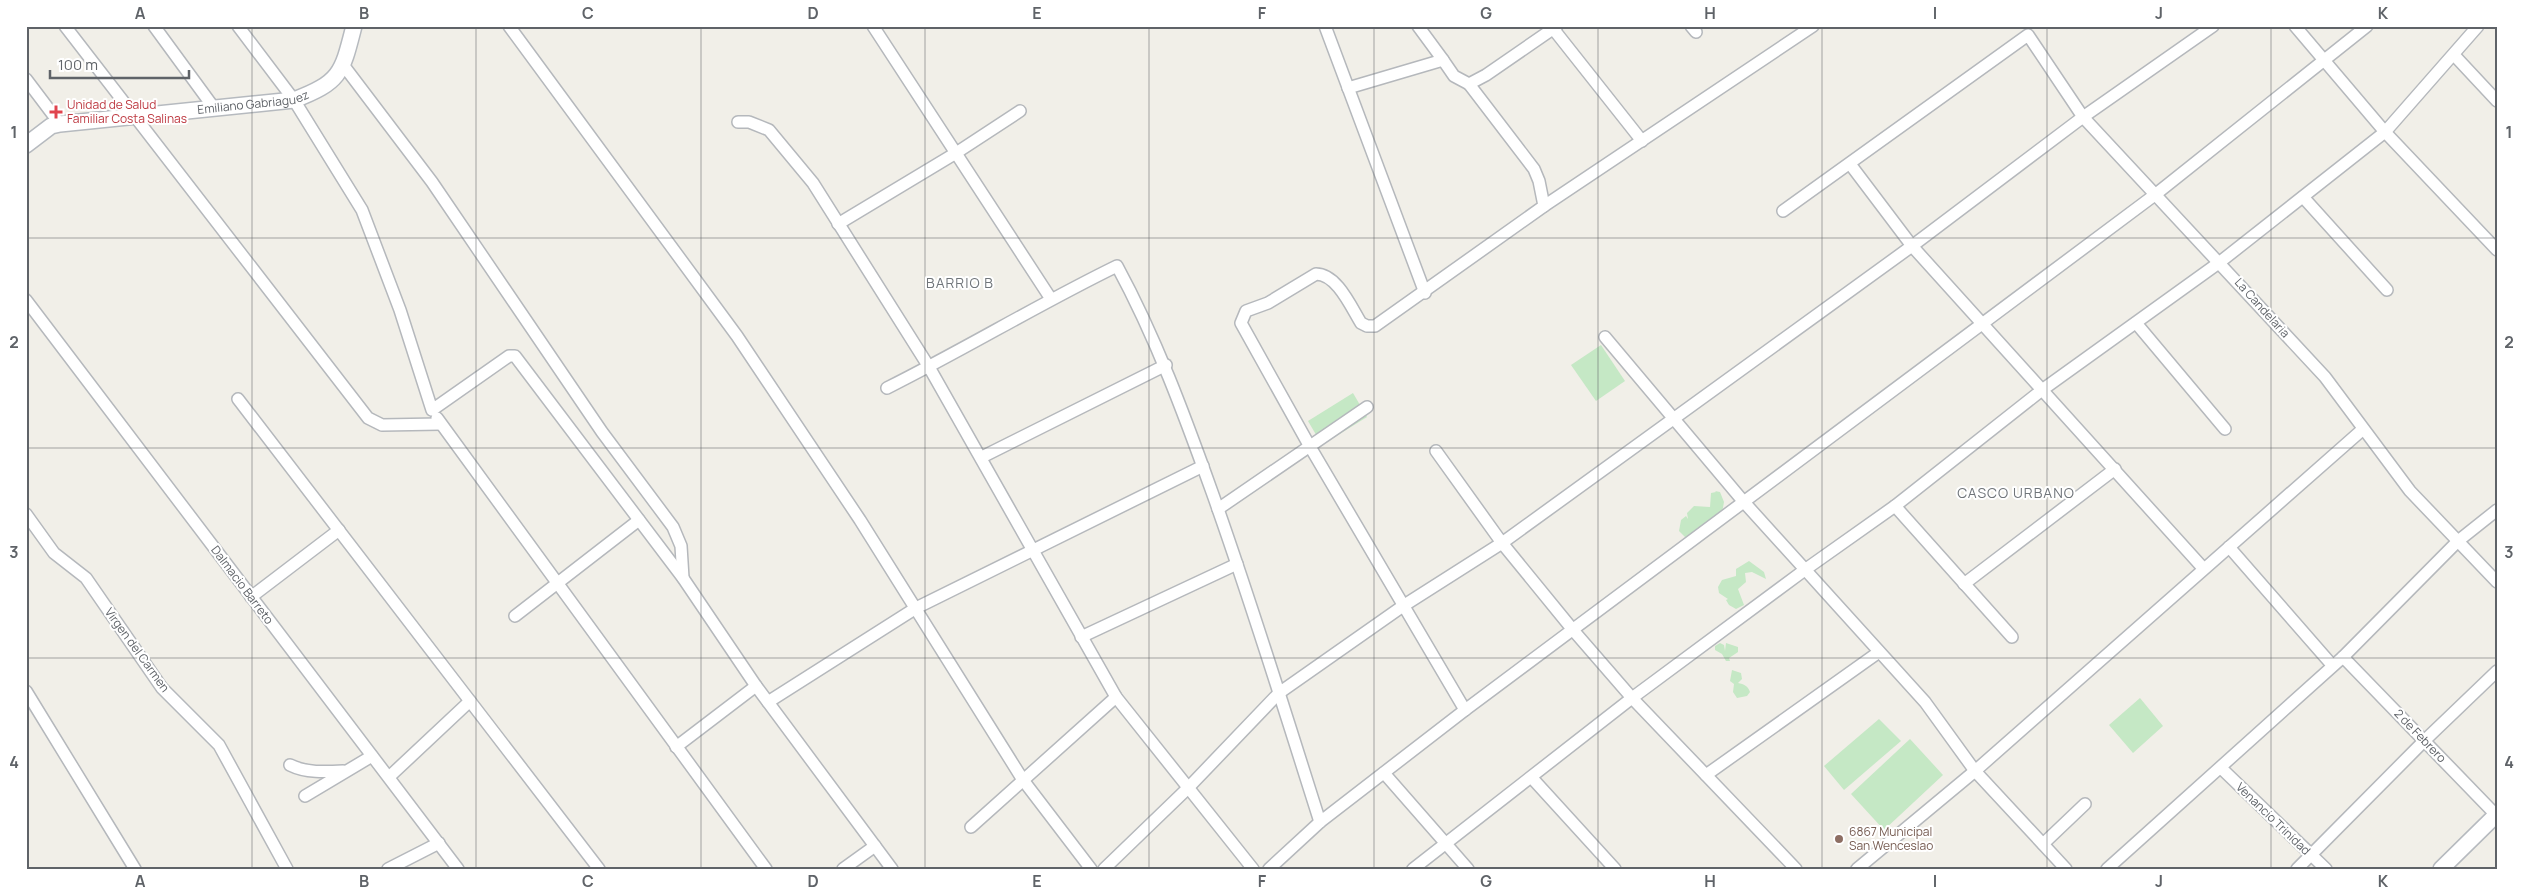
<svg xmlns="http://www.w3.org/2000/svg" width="2523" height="895" viewBox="0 0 2523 895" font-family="Manrope,sans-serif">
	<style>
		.green { fill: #c5e8c5 }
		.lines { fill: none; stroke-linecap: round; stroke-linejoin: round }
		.minor-casing { stroke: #b5b8bc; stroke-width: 14 }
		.secondary-casing { stroke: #b6babf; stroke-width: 18 }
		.minor { stroke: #fff; stroke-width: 11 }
		.secondary { stroke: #fff; stroke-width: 15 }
		.grid { fill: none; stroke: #5f6368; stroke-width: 1; stroke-opacity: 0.55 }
		.health-dot { fill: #e0444e; stroke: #fff; stroke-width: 2 }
		.education-dot { fill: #8d6e63; stroke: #fff; stroke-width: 2 }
		.labels { text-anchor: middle; stroke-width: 4; stroke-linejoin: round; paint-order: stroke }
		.street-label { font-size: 12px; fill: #5f6368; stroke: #fff }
		.health-label { font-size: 12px; fill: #be3a42; stroke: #fff; text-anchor: start }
		.education-label { font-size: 12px; fill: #785e54; stroke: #fff; text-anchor: start }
		.neighbourhood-label { font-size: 14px; letter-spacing: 1px; fill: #70757a; stroke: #fff }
		.neatline { fill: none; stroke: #5f6368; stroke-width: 2 }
		.grid-label { font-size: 16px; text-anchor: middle; font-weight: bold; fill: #5f6368 }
	</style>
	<rect width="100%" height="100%" fill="#f1efe8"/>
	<g class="green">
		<polygon points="1601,345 1625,381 1596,401 1571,365"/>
		<polygon points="1353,393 1367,417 1322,445 1308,421"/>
		<path d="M1715,491L1720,492L1724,502L1722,513C1707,519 1699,529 1687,539L1679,531L1681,520L1686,516L1688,519L1687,513L1694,506L1710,507L1711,493L1716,492Z"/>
		<polygon points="1749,561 1764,572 1766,579 1752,572 1745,573 1746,582 1738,589 1744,605 1736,609 1729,605 1726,600 1728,599 1719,593 1718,587 1722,580 1736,576 1736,569"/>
		<polygon points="1720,643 1724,645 1725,651 1726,643 1738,647 1738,652 1729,658 1730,661 1726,661 1722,654 1715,650 1715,646"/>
		<path d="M1732,670L1741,673L1742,679L1738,683C1744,684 1748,686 1750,692L1747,696L1737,698L1733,692L1734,684L1730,681Z"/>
		<polygon points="2140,698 2163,726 2133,753 2109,725"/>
		<polygon points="1879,719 1901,741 1844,790 1824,766"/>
		<polygon points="1910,739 1943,775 1884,830 1851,794"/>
	</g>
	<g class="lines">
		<g class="minor-casing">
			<g id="minor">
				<polyline points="65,26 368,418 382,425 440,424"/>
				<polyline points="154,26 214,108"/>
				<polyline points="238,26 294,100 362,210 400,310 432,410 509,356 515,356 683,578 756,686 892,869"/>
				<polyline points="509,26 737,336 860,520 1023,780 1091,869"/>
				<polyline points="873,26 1051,299"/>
				<polyline points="1325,26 1425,293"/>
				<polyline points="1418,26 1443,60"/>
				<polyline points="1551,26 1642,141"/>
				<polyline points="1691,26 1696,32"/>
				<polyline points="2295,26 2385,132 2497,250"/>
				<polyline points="2454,55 2497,101"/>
				<polyline points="344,66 432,182 602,432 673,527 681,546 683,578"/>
				<polyline points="26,79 60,124"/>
				<polyline points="1348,88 1443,60 1454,76 1469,84 1486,75 1557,26"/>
				<polyline points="738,122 749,122 769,130 813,183 929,367 1116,697 1253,869"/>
				<polyline points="1850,164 1912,246 2203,568"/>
				<polyline points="2303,197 2387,290"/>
				<polyline points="1544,206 1813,26"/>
				<polyline points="1783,211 2028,35 2083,117 2325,377 2410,491 2497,582"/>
				<polyline points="838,224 956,153 1020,111"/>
				<polyline points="26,300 458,869"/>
				<polyline points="2136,323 2225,429"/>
				<polyline points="1605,337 1743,501 1925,702 1975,771 2066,869"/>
				<path d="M887,388C965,349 1039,304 1117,266C1156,338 1184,414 1212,492C1251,601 1285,712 1320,822"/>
				<polyline points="238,399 599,869"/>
				<polyline points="437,418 766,869"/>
				<polyline points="1436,451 1502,543 1573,630 1632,698 1796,869"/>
				<polyline points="982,457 1166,365"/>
				<polyline points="1895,506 2012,637"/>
				<polyline points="1218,509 1367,407"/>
				<polyline points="26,514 54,553 86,578 162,688 219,745 287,869"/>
				<polyline points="2229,547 2332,665"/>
				<polyline points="1964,584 2115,469"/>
				<polyline points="251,597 339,530"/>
				<polyline points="515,616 639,520"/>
				<polyline points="1081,637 1237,564"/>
				<polyline points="2343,657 2497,816"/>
				<polyline points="26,691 135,869"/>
				<polyline points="768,702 916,608 1203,466"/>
				<path d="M1465,710L1309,445L1241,323L1246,311L1268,303L1316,274C1337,274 1351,307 1361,323L1367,326H1375L1544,206L1539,181L1534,169L1469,84"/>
				<polyline points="676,747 756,686"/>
				<path d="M290,765C306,773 325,772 343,771"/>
				<polyline points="2221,768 2326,869"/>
				<polyline points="1384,773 1468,869"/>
				<polyline points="1706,775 1879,652"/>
				<polyline points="389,777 470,701"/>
				<polyline points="1532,778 1615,869"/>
				<polyline points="305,796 372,756"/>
				<polyline points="971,827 1116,697"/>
				<polyline points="2043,844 2085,804"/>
				<polyline points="388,869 439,843"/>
				<polyline points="843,869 875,846"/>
				<polyline points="1104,869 1188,788 1279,693 1403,606 1502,543 1912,246 2083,117 2213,26"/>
				<polyline points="1269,869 1320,822 1465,710 2156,194 2367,26"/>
				<polyline points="1413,869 1632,698 1806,569 1895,506 2042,390 2220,262 2385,132 2478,26"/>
				<polyline points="1857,869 1975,771 2362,430"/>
				<polyline points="2107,869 2343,657 2458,541 2497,510"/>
				<polyline points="2297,869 2424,741 2497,671"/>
			</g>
		</g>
		<g class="secondary-casing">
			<g id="secondary">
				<path id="s1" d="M26,145L51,126L60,124L294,100C341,82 342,73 354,26"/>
				<polyline points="2441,869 2497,814"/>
			</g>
		</g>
		<use href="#minor" class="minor"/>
		<use href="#secondary" class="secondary"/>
	</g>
	<path class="grid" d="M252,26V869M476,26V869M701,26V869M925,26V869M1149,26V869M1374,26V869M1598,26V869M1822,26V869M2047,26V869M2271,26V869M26,238H2497M26,448H2497M26,658H2497"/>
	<path class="health-dot" d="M53.5 104.5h5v5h5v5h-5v5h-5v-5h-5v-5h5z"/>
	<circle class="education-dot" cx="1839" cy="839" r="5"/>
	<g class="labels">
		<g class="street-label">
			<text dy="4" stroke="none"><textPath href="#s1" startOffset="235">Emiliano Gabriaguez</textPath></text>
			<text transform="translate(2262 308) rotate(48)" y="4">La Candelaria</text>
			<text transform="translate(242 585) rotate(53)" y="4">Dalmacio Barreto</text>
			<text transform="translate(137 650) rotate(54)" y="4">Virgen del Carmen</text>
			<text transform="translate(2420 736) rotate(46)" y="4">2 de Febrero</text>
			<text transform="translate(2273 819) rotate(44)" y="4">Venancio Trinidad</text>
		</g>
		<g class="health-label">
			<text x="67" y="109">Unidad de Salud<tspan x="67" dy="14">Familiar Costa Salinas</tspan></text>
		</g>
		<g class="education-label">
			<text x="1849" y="836">6867 Municipal<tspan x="1849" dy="14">San Wenceslao</tspan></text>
		</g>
		<g class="neighbourhood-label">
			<text x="960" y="288">BARRIO B</text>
			<text x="2016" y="498">CASCO URBANO</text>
		</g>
	</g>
	<rect width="2523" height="895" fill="none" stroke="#ffffff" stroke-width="55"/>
	<path d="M50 70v8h139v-8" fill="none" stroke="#5f6368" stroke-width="2.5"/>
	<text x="58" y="70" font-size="15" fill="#5f6368" stroke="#ffffff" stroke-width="4" paint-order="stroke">100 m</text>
	<rect x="28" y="28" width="2468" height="840" class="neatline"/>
	<g class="grid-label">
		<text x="140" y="19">A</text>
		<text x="364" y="19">B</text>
		<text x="588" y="19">C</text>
		<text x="813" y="19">D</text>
		<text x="1037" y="19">E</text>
		<text x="1262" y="19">F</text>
		<text x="1486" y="19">G</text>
		<text x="1710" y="19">H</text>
		<text x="1935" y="19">I</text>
		<text x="2159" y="19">J</text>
		<text x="2383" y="19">K</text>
		<text x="14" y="138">1</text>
		<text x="2509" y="138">1</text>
		<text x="14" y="348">2</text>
		<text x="2509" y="348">2</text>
		<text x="14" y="558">3</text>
		<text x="2509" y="558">3</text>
		<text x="14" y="768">4</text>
		<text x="2509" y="768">4</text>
		<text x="140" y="887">A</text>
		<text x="364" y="887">B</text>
		<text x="588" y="887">C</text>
		<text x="813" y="887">D</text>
		<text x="1037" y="887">E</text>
		<text x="1262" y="887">F</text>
		<text x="1486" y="887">G</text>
		<text x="1710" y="887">H</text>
		<text x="1935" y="887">I</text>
		<text x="2159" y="887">J</text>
		<text x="2383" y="887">K</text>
	</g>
</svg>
